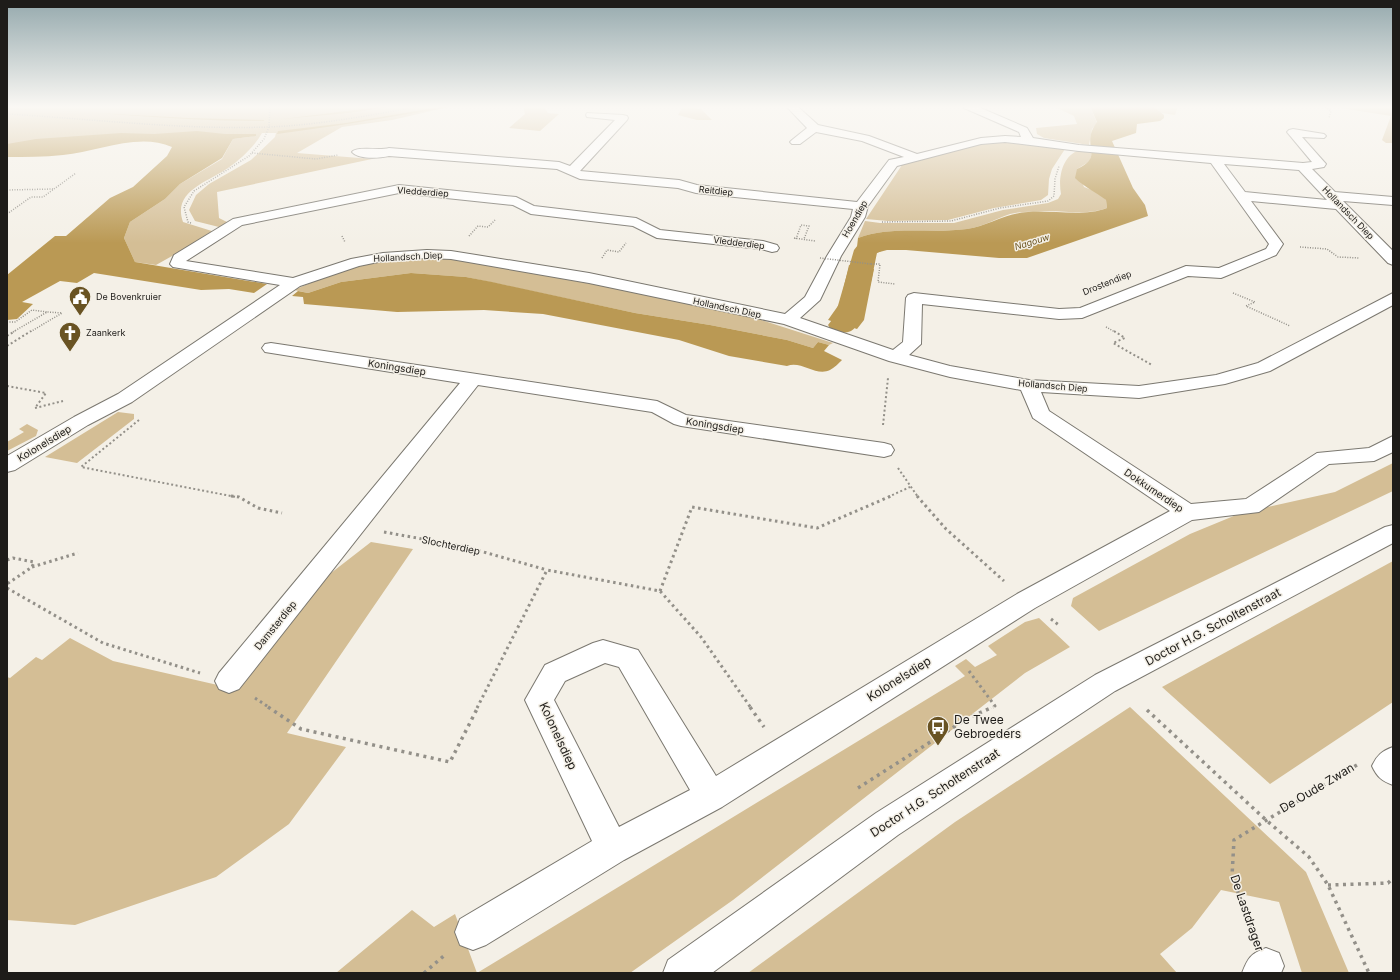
<svg xmlns="http://www.w3.org/2000/svg" width="1400" height="980" viewBox="0 0 1400 980" font-family="Inter,sans-serif">
	<style>
		.green { fill: #d4be95 }
		.water { fill: #ba9954 }
		.lines { fill: none; stroke-linecap: round; stroke-linejoin: round }
		.canal { fill: #ba9954; fill-rule: evenodd }
		.minor-casing { stroke: #7b7870; stroke-width: 2 }
		.major-casing { stroke: #7b7870; stroke-width: 2 }
		.path-far3 { stroke: #939089; stroke-width: 1.5; stroke-dasharray: 1 1.5; stroke-linecap: butt }
		.path-far2 { stroke: #939089; stroke-width: 2; stroke-dasharray: 2 2.5; stroke-linecap: butt }
		.path-far1 { stroke: #939089; stroke-width: 3; stroke-dasharray: 2.5 3.5; stroke-linecap: butt }
		.path { stroke: #939089; stroke-width: 3.5; stroke-dasharray: 3 4.5; stroke-linecap: butt }
		.minor { fill: #fff; fill-rule: evenodd }
		.major { fill: #fff; fill-rule: evenodd }
		.path-bridge { stroke: #939089; stroke-width: 1.5; stroke-dasharray: 1 1.5; stroke-linecap: butt }
		.labels { text-anchor: middle; stroke-width: 3; stroke-linejoin: round; paint-order: stroke }
		.far-street-label { font-size: 9px; fill: #1e1c19; stroke: #f4f0e7 }
		.far-water-label { font-size: 9px; font-style: italic; fill: #6a531f; stroke: #f4f0e7 }
		.far-poi-label { font-size: 9px; fill: #1e1c19; stroke: #f4f0e7; text-anchor: start }
		.street-label { font-size: 10px; fill: #1e1c19; stroke: #f4f0e7 }
		.near-street-label { font-size: 12px; fill: #1e1c19; stroke: #f4f0e7 }
		.near-poi-label { font-size: 12px; fill: #1e1c19; stroke: #f4f0e7; text-anchor: start }
	</style>
	<rect width="100%" height="100%" fill="#f4f0e7"/>
	<g class="green">
		<path d="M7,106H453L392,120L342,127L297,153L372,159L217,192L219,218L229,223L223,228L195,221L189,210L196,195L209,184L251,160L275,137L276,133H262C254,147 241,159 228,168C208,182 172,191 183,222L215,232L156,265L135,262L124,238L130,222L165,199L180,184L222,159L233,139L256,136L7,147Z"/>
		<polygon points="523,106 546,106 544,108 548,113 559,114 540,131 509,128 525,114"/>
		<polygon points="683,106 693,106 697,109 701,109 712,120 697,120 678,115"/>
		<polygon points="1053,106 1090,106 1097,123 1092,129 1089,145 1044,138 1037,134 1036,128 1077,124 1074,116"/>
		<polygon points="1153,106 1178,106 1175,115 1162,113"/>
		<polygon points="1328,106 1393,106 1393,143 1386,143 1382,140 1391,116"/>
		<polygon points="993,142 1012,142 1065,149 1052,169 1049,179 1048,195 1041,200 994,208 948,220 888,221 866,219 902,165 967,147"/>
		<path d="M1080,150L1092,152L1090,161L1077,169L1084,187L1097,192L1106,200L1107,208C1087,216 1064,210 1044,211C1033,212 1020,211 1010,214C995,219 982,227 967,229C930,234 893,225 858,238L865,221L880,223H954L1003,210L1048,203L1058,199L1061,194C1058,178 1062,155 1080,150Z"/>
		<polygon points="431,258 458,260 653,295 752,317 833,343 829,345 818,342 813,348 787,340 710,325 635,313 466,277 411,273 341,282 308,293 294,290 324,277 378,261"/>
		<polygon points="118,412 134,414 134,419 77,463 45,457"/>
		<polygon points="27,424 38,430 36,436 7,451 7,442 24,432 19,429"/>
		<polygon points="1393,463 1393,491 1099,631 1071,606 1073,598 1190,534 1241,513 1335,492"/>
		<polygon points="371,542 413,549 287,733 346,747 289,824 216,877 75,925 7,920 7,677 10,678 36,657 42,660 70,638 113,661 235,689 322,580"/>
		<polygon points="1393,561 1393,702 1270,784 1162,687"/>
		<polygon points="1039,618 1070,647 1025,673 733,900 630,973 336,973 412,910 434,927 455,914 477,973 965,676 955,666 966,659 975,667 997,655 988,646 1025,622"/>
		<polygon points="1130,707 1306,872 1349,973 1302,973 1279,902 1221,890 1192,928 1160,954 1177,973 748,973 955,822"/>
	</g>
	<g class="water">
		<polygon points="386,106 397,106 348,113 283,119"/>
		<polygon points="445,106 457,106 341,125 277,134 278,131 346,123"/>
		<path d="M1090,106H1153L1164,115V118L1160,121L1137,124L1136,133L1112,141L1133,188L1145,205L1148,216L1027,258H999L906,250H887L876,253L872,260L853,256L857,247L858,238C893,225 930,234 967,229C988,226 1006,213 1028,212C1052,210 1085,217 1107,208L1106,200C1096,192 1084,187 1075,178L1077,169C1106,156 1079,146 1097,122Z"/>
		<path d="M7,108L188,118L264,120V121C178,122 93,110 7,109Z"/>
		<path d="M197,131L225,134H256V136L233,139L222,158L180,184L165,199L130,222L124,238L135,262L267,284L254,293L229,289L201,290L94,273L77,283L60,281L22,302L33,304L17,319L7,320V275L55,236H66L110,198L133,187L167,156L172,147C138,132 97,152 63,155C44,157 25,157 7,157V144L36,139L121,133L154,134Z"/>
		<polygon points="849,265 874,269 864,320 857,329 828,320 840,303"/>
		<path d="M411,273L466,277L492,282L635,313L710,325L787,340L813,348L818,342L829,345L824,351L842,360C839,363 834,368 830,370C816,377 801,360 787,366L729,356L679,340L543,314L484,310L397,312L304,304L303,297L292,296L298,291L308,293L341,282Z"/>
	</g>
	<g class="lines">
		<path class="canal" d="M884,235H904L912,237L916,242L912,247L885,249L877,253C873,270 865,324 851,331C844,334 839,332 832,331L828,325L835,316L854,250C861,240 872,238 884,235Z"/>
		<g class="minor-casing">
			<g id="minor">
				<path d="M786,106H797L818,125L869,136L917,154L981,138L1005,136L1021,137L1019,132L964,108L963,106H976L1027,128L1033,138L1079,145L1303,163L1312,162L1287,132L1289,130L1293,129L1324,134L1326,136L1324,138L1302,137L1326,164L1324,167L1312,169L1335,192L1393,197V205L1343,201L1393,251V265L1388,263L1336,209L1251,201L1283,244L1276,255L1226,276L1221,278L1188,276L1082,318L1059,319L922,304L921,344L909,355L950,366L1029,380L1139,386L1216,375L1258,363L1393,293V305L1270,371L1225,384L1139,398L1041,392L1049,411L1191,504L1246,499L1317,453L1369,448L1393,436V452L1374,461L1329,464L1259,512L1192,520L1035,608L722,807L624,860L486,945L473,950L460,945L455,932L460,919L592,841L525,700L545,665L593,643L603,640L638,650L716,776L1017,594L1170,511L1033,418L1021,390L950,377L889,361L784,324L589,283L451,259L427,258L383,261L359,266L300,286L132,402L88,425L15,470L7,472V456L74,417L118,394L280,285L173,267L170,264L174,255L233,219L399,185L516,197L534,206L636,218L660,230L763,241L777,245L779,248L777,251L772,252L761,249L657,238L633,226L531,214L513,205L399,193L242,225L186,261L293,278L351,259L383,253L427,250L451,251L589,273L785,314L805,297L827,256L851,217L853,209L696,193L678,188L580,179L557,169L389,156C380,158 359,160 352,152C357,146 380,151 389,148L559,162L570,166L615,120L587,117L586,115L587,113L623,115L627,116L628,118L627,120L580,171L679,180L697,185L857,202L889,160L904,157L862,141L816,132L800,144H792L790,142L792,140L807,128ZM1005,142L1079,151L1211,163L1269,244L1266,249L1219,268L1186,266L1181,268L1080,308L1059,309L914,293L908,295L906,298L903,342L893,350L800,318L820,300L841,256L865,217L868,206L897,166L981,144ZM1224,164L1299,170L1327,200L1245,192ZM605,663L619,667L690,790L619,827L554,700L565,681Z"/>
				<polygon points="271,343 657,401 686,415 884,443 891,445 894,450 891,455 884,457 681,426 674,424 652,412 478,385 239,689 229,693 219,689 215,681 219,673 460,383 265,352 262,348 265,344"/>
				<path d="M1393,747V785C1382,781 1377,777 1372,766C1377,755 1382,751 1393,747Z"/>
				<path d="M1266,948L1279,953L1284,966L1281,973H1242C1248,958 1250,954 1266,948Z"/>
			</g>
		</g>
		<g class="major-casing">
			<polygon id="major" points="1393,525 1393,543 1115,691 898,835 712,973 663,973 668,960 876,813 1095,675 1385,527"/>
		</g>
		<g class="path-far3">
			<polyline points="1323,106 1331,111 1329,118"/>
			<path d="M7,114C94,119 181,130 268,127C320,125 371,115 422,106"/>
			<polyline points="252,153 316,159 338,155"/>
			<polyline points="7,190 53,189"/>
			<polyline points="7,214 31,197 43,197 76,173"/>
			<polyline points="882,222 951,221 1000,208 1048,201 1054,196 1055,179 1059,166"/>
			<polyline points="191,223 188,222 184,207 194,191 249,156 264,139 269,127 270,106"/>
			<polyline points="342,236 345,242"/>
			<polyline points="469,236 478,226 488,227 495,220"/>
			<polyline points="794,238 815,241"/>
			<polyline points="796,239 801,225 809,226 804,239"/>
			<polyline points="1300,247 1327,249 1338,257 1359,258"/>
			<polyline points="602,258 607,250 619,252 626,243"/>
			<polyline points="871,264 880,264 878,282 895,284"/>
			<polyline points="1233,293 1255,302 1246,306 1290,326"/>
			<polyline points="7,322 15,322 32,310 47,312"/>
			<polyline points="1106,327 1115,332"/>
			<polyline points="13,332 47,312 62,313 30,332"/>
		</g>
		<g class="path-far2">
			<polyline points="1114,331 1125,338 1113,343 1152,365"/>
			<polyline points="7,336 15,331"/>
			<polyline points="7,346 31,331"/>
			<polyline points="7,386 46,393 35,408"/>
			<polyline points="35,408 63,401"/>
			<polyline points="139,420 81,467 236,497"/>
			<polyline points="883,425 888,378"/>
			<polyline points="898,468 918,497"/>
			<polyline points="888,497 910,487"/>
		</g>
		<g class="path-far1">
			<polyline points="231,496 239,497 258,508 282,513"/>
			<polyline points="917,496 946,529 1004,581"/>
			<polyline points="384,532 466,547 547,570"/>
			<polyline points="7,560 13,558 34,562 32,567 7,584"/>
			<polyline points="32,567 78,553"/>
			<polyline points="7,588 103,643 200,673"/>
			<polyline points="660,591 692,507 817,528 891,496"/>
			<polyline points="1051,619 1060,626"/>
			<polyline points="969,671 995,706 991,708"/>
			<polyline points="255,698 270,708"/>
			<polyline points="477,708 547,570 660,591 701,637 751,708"/>
		</g>
		<g class="path">
			<polyline points="268,707 301,729 450,762 478,707"/>
			<polyline points="750,707 764,727"/>
			<polyline points="1147,710 1266,820 1309,857 1328,885 1369,973"/>
			<polyline points="858,788 968,718 993,707"/>
			<polyline points="1328,885 1388,883 1393,878"/>
			<polyline points="1254,935 1232,876 1234,840 1357,765"/>
			<polyline points="424,973 446,954"/>
		</g>
		<use href="#minor" class="minor"/>
		<use href="#major" class="major"/>
		<polyline class="path-bridge" points="820,258 871,264"/>
	</g>
	<linearGradient id="sky" x2="0" y2="1"><stop stop-color="#95a9ad"/><stop offset="0.44" stop-color="#faf8f4"/><stop offset="1" stop-color="#faf8f4" stop-opacity="0"/></linearGradient>
	<rect width="1400" height="243" fill="url(#sky)"/>
	<defs>
		<g id="civic-pin" transform="scale(1.15)"><path d="M0 17L-7.5 6A9.5 9.5 0 1 1 7.5 6Z" fill="#695323" stroke="#f4f0e7"/><path d="M-.6-6.5H3V-4.5H.6V-3L4-1V1h2V6H-6V1h2V-1L-.6-3ZM-1.2 2.5V6h2.4V2.5Z" fill="#fff"/></g>
		<g id="church-pin" transform="scale(1.15)"><path d="M0 17L-7.5 6A9.5 9.5 0 1 1 7.5 6Z" fill="#695323" stroke="#f4f0e7"/><path d="M-1.2-6h2.4v3.5h3.3v2.4h-3.3V6h-2.4V-.1h-3.3v-2.4h3.3Z" fill="#fff"/></g>
		<g id="bus-pin" transform="scale(1.15)"><path d="M0 17L-7.5 6A9.5 9.5 0 1 1 7.5 6Z" fill="#695323" stroke="#f4f0e7"/><path d="M-5-6H5V4H4V6H2V4H-2V6H-4V4H-5ZM-3.5-4V0h7V-4ZM-3.5 1.2v1.5H-2V1.2ZM2 1.2v1.5H3.5V1.2Z" fill="#fff"/></g>
	</defs>
	<g fill-rule="evenodd">
		<use href="#civic-pin" x="80" y="297"/>
		<use href="#church-pin" x="70" y="333"/>
		<use href="#bus-pin" x="938" y="727"/>
	</g>
	<g class="labels">
		<g class="far-street-label">
			<text transform="translate(716 191) rotate(6)" y="3">Reitdiep</text>
			<text transform="translate(423 192) rotate(4)" y="3">Vledderdiep</text>
			<text transform="translate(1348 213) rotate(46)" y="3">Hollandsch Diep</text>
			<text transform="translate(855 219) rotate(-60)" y="3">Hoendiep</text>
			<text transform="translate(739 243) rotate(7)" y="3">Vledderdiep</text>
			<text transform="translate(408 257) rotate(-3)" y="3">Hollandsch Diep</text>
			<text transform="translate(1107 283) rotate(-22)" y="3">Drostendiep</text>
			<text transform="translate(727 308) rotate(12)" y="3">Hollandsch Diep</text>
			<text transform="translate(1053 386) rotate(5)" y="3">Hollandsch Diep</text>
		</g>
		<g class="far-water-label">
			<text transform="translate(1032 242) rotate(-17)" y="3">Nagouw</text>
		</g>
		<g class="far-poi-label">
			<text x="96" y="300">De Bovenkruier</text>
			<text x="86" y="336">Zaankerk</text>
		</g>
		<g class="street-label">
			<text transform="translate(397 367) rotate(9)" y="4">Koningsdiep</text>
			<text transform="translate(715 425) rotate(9)" y="4">Koningsdiep</text>
			<text transform="translate(44 443) rotate(-31)" y="4">Kolonelsdiep</text>
			<text transform="translate(1154 490) rotate(34)" y="4">Dokkumerdiep</text>
			<text transform="translate(451 545) rotate(12)" y="4">Slochterdiep</text>
			<text transform="translate(275 625) rotate(-51)" y="4">Damsterdiep</text>
		</g>
		<g class="near-street-label">
			<text transform="translate(1213 627) rotate(-28)" y="4">Doctor H.G. Scholtenstraat</text>
			<text transform="translate(899 679) rotate(-32)" y="4">Kolonelsdiep</text>
			<text transform="translate(558 736) rotate(65)" y="4">Kolonelsdiep</text>
			<text transform="translate(1317 788) rotate(-31)" y="4">De Oude Zwan</text>
			<text transform="translate(935 793) rotate(-33)" y="4">Doctor H.G. Scholtenstraat</text>
			<text transform="translate(1247 913) rotate(71)" y="4">De Lastdrager</text>
		</g>
		<g class="near-poi-label">
			<text x="954" y="724">De Twee<tspan x="954" dy="14">Gebroeders</tspan></text>
		</g>
	</g>
	<rect width="1400" height="980" fill="none" stroke="#1e1c19" stroke-width="16"/>
</svg>
